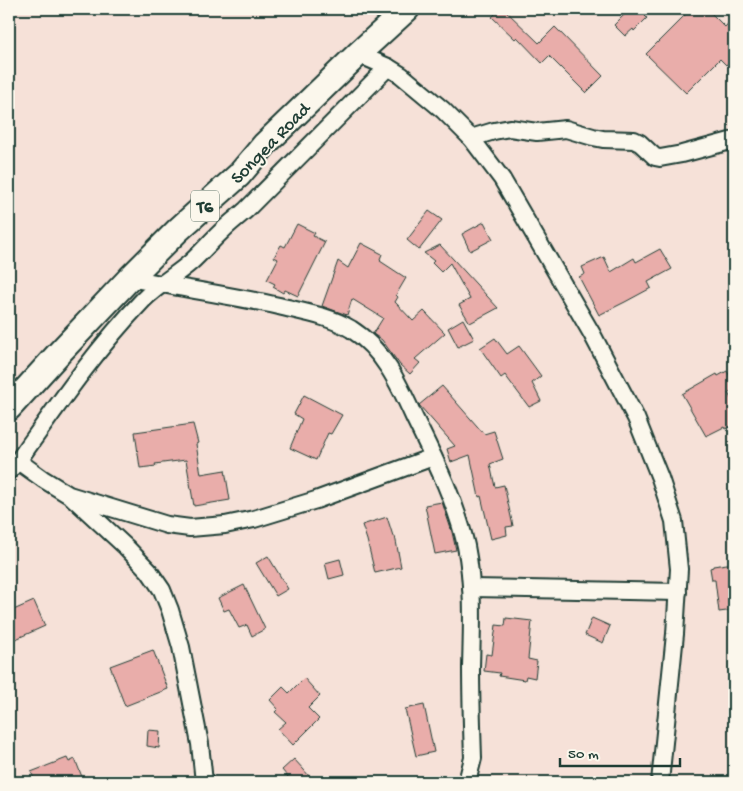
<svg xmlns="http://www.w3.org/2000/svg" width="743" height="791" viewBox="0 0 743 791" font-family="'Gochi Hand',sans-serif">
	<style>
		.building { fill: #e9adaa; stroke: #1f3d34 }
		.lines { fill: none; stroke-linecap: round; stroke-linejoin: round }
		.minor-casing { stroke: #1f3d34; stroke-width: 20 }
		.highway-casing { stroke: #1f3d34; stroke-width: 28 }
		.minor { stroke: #fbf7ec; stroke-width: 16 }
		.highway { stroke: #fbf7ec; stroke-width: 24 }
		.labels { text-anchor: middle; stroke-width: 4; stroke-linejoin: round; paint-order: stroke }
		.shield { fill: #fbf7ec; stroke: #61756b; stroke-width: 1 }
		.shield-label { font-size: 18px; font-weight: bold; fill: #1f3d34 }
		.street-label { font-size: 19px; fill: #1f3d34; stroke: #fbf7ec }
	</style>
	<rect width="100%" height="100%" fill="#f6e1d8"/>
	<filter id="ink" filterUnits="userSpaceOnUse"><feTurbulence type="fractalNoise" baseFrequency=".02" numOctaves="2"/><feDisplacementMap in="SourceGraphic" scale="10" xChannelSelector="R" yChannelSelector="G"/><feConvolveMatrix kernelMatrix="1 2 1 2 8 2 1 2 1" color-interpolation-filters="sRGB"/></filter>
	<g filter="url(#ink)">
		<g class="building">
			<polygon points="500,9 504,9 539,43 555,27 603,76 586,93 549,56 542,63 517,37 515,39 492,17"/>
			<polygon points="630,9 651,9 645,16 647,18 634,31 633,29 625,36 614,25"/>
			<polygon points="691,9 707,9 725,27 734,17 734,57 726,65 720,59 686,93 646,54"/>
			<polygon points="429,211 442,220 419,250 407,240"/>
			<polygon points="484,222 493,239 470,251 462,234"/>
			<polygon points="297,224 315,233 313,236 325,242 298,296 285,290 283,293 273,287 275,284 267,280 278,259 274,257 281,245 285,247"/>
			<polygon points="361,243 382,254 380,259 381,260 380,261 406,278 396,295 398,297 395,302 413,321 424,311 445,333 415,359 420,363 410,374 400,365 382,340 373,334 383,318 352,299 347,315 322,306 338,261 348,268"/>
			<polygon points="440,245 454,260 498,308 470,323 459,305 470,299 450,263 441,272 432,263 434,261 424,253"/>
			<polygon points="660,249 672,269 648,282 651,288 625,302 599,315 579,277 585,274 582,267 604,257 611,272 634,258 636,262"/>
			<polygon points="463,319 474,339 458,347 448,328"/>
			<polygon points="495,338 507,354 519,346 541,376 532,383 541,401 529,407 505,375 501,378 480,348"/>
			<polygon points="727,371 734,384 734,389 728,393 734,404 734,424 725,429 724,427 706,436 682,394 717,374 718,376"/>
			<polygon points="442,386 484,434 494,431 503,459 490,464 495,487 504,485 513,526 506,527 507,535 491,539 481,496 479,497 470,455 451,462 447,449 455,446 419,405"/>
			<polygon points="304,395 342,415 331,434 328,433 316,460 290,448 302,419 294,414"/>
			<polygon points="193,424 198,443 196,444 201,474 225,470 230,500 194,506 186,460 155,464 156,466 140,468 135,432"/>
			<polygon points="442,502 452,532 456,550 435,554 425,505"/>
			<polygon points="387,517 393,536 395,536 401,567 375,573 367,540 362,525"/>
			<polygon points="268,556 288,589 276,596 256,563"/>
			<polygon points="340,559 344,575 329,579 325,563"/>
			<polygon points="734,563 734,610 719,612 715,580 712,580 710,568 713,567 713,566"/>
			<polygon points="244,585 265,629 252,636 247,625 239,628 229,609 224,611 218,598"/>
			<polygon points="34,601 45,626 9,642 9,612"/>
			<polygon points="506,618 532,621 528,659 537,661 535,678 526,676 525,680 499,676 500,673 484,671 486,654 492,655 496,625 505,626"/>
			<polygon points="592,618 610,626 603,643 585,635"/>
			<polygon points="153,650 168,689 125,706 110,666"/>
			<polygon points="304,678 320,696 308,708 319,719 293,745 278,729 286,722 275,712 278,709 270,700 283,687 289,693"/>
			<polygon points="424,705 434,752 416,756 405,709"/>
			<polygon points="148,730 160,731 159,748 147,746"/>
			<polygon points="67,758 69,762 75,759 84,782 36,782 31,772"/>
			<polygon points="294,759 304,770 314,782 292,782 282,770"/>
		</g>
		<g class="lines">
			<g class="minor-casing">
				<g id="minor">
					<polyline points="358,54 388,67 401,75 443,110 471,138 502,179 592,334 636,418 660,478 674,521 679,569 675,634 660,782"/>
					<polyline points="471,138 494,131 510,128 537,132 566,129 593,137 603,139 634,140 640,143 655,157 660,158 682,154 734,140"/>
					<path d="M130,278C179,288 229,295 279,306C303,312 329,316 351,329C383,349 399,384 414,417C434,458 456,501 466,546C474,586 472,627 471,667C471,698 472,728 473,758L467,782"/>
					<polyline points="18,461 43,479 69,495 167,525 190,528 225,525 254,519 316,500 433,457"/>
					<path d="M9,471L18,461C57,406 96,349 143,300C158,285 175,276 191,262C202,252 212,240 223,230C230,223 238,217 246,210L388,67"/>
					<polyline points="73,498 126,547 149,571 162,590 170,610 181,647 200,744 204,782"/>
					<polyline points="471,588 678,592"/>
				</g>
			</g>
			<g class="highway-casing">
				<polyline id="highway" points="9,408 60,352 130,278 178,230 239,175 265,144 358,54 407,9"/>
			</g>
			<use href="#minor" class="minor"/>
			<use href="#highway" class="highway"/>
		</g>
	</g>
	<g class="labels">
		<rect class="shield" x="191" y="190.5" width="28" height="31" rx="4"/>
		<g class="shield-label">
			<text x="205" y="212">T6</text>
		</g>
		<g class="street-label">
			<text transform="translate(269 142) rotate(-46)" y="7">Songea Road</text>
		</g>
	</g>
	<rect width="743" height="791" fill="none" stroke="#fbf7ec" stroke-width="30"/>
	<rect x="15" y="15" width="713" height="761" fill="none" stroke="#1f3d34" stroke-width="2" filter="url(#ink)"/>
	<path d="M560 758v8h120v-8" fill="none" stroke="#1f3d34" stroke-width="2.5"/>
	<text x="568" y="758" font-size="15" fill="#1f3d34" stroke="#fbf7ec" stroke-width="4" paint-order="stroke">50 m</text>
</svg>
